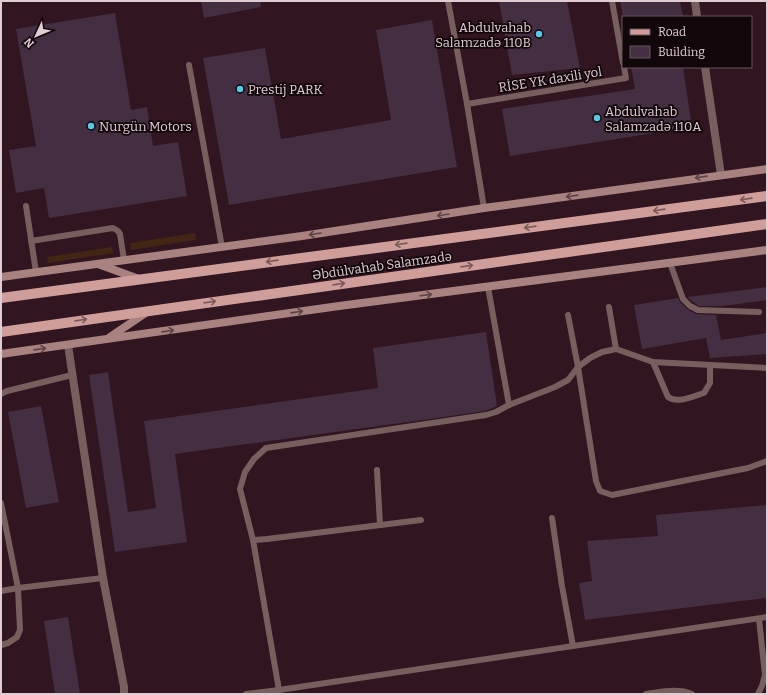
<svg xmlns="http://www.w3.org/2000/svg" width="768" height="695" viewBox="0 0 768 695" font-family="Bitter,serif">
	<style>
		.green { fill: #422513 }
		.building { fill: #432e42 }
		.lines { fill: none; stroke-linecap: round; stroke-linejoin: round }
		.lane { stroke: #775f5d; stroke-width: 6 }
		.street { stroke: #775f5d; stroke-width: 8 }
		.secondary { stroke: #a9827f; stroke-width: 8 }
		.primary { stroke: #d09e9a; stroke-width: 10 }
		.oneway { stroke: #5d4444 }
		.oneway2 { stroke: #7a5a59 }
		.poi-dot { fill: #58c9e3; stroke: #11060a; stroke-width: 1.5 }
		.labels { text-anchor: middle; stroke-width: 3.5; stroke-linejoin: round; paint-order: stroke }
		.poi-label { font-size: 13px; fill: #e0cdd3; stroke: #11060a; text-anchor: start }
		.street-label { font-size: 13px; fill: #e0cdd3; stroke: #11060a }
	</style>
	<rect width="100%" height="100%" fill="#311520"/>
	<g class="green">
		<polygon points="195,233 196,240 131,250 130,243"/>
		<polygon points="112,247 113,253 48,263 47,257"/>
	</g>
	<g class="building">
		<polygon points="201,1 260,1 261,7 204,18"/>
		<polygon points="499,1 567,1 580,68 512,75"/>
		<polygon points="620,1 680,1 683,17 623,17"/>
		<polygon points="115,13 131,110 147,107 153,146 178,142 187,196 49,218 44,188 16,193 9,150 36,146 16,29"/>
		<polygon points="432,20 457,167 229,205 203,58 265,48 281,139 391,120 376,30"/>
		<polygon points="631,67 683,67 692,127 510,156 502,109 635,89"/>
		<polygon points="767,287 767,300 723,306 699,306 693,302 687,297"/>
		<polygon points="678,298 680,302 687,309 696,314 716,315 721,340 767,333 767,354 710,358 706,338 642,349 634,305"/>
		<polygon points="486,332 497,406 485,411 444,417 175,454 187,542 115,552 89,375 108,372 128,512 156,508 144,421 378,388 373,348"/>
		<polygon points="41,406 59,502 26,508 8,412"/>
		<polygon points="767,505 767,598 585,620 579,583 592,581 587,541 658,536 656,515"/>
		<polygon points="68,617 80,694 55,694 44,621"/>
	</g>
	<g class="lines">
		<g class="lane">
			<polyline points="448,1 467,104 484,208"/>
			<polyline points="612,1 623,63"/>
			<polyline points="189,65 222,247"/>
			<polyline points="467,104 626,78 624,67"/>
			<polyline points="26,206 36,272"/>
			<polyline points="31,241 113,228 118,231 120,234 124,260"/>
			<polyline points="670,263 683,299 690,306 698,310 759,312"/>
			<polyline points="488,287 509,405"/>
			<polyline points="609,307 616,349"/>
			<polyline points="568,315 578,367 596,481 600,491 612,495 748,468 767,461"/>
			<path d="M653,362L668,397C678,404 694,396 704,393L710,383V365"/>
			<polyline points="767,368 653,362 616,349 602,352 590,358 578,367 568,380 555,387 509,405 496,412 486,415 266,448 254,459 245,472 240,489 253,540 279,690 767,617"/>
			<polyline points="1,394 7,391 72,375"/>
			<polyline points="377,470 380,525"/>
			<polyline points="1,503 18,588 20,630 17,637 8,643 1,645"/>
			<polyline points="552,518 562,586 573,646"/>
			<polyline points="253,540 267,539 421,520"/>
			<polyline points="1,591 18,588 103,578"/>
			<polyline points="246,694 279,690"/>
			<path d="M646,694C661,692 678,688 692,694"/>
			<polyline points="758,694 762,686 765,675 759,619"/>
		</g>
		<g class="street">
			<polyline points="695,1 697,17"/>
			<polyline points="705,67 721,175"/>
			<polyline points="68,345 103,578 124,687 124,694"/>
		</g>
		<g class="secondary">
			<polyline points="98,264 139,279"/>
			<polyline points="1,277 302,236 484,208 767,169"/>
			<polyline points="110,337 147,312"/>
			<polyline points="1,354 339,306 767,250"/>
		</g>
		<g class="primary">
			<polyline points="1,298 767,196"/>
			<polyline points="1,332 767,224"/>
		</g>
	</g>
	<defs><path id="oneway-shaft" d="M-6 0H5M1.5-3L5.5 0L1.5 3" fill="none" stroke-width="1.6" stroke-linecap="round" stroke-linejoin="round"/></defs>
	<g class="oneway">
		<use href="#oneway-shaft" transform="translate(701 177) rotate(172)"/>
		<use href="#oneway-shaft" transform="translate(572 196) rotate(172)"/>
		<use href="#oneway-shaft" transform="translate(443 215) rotate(171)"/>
		<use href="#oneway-shaft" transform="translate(315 234) rotate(171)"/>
		<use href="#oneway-shaft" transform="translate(426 295) rotate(-7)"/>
		<use href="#oneway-shaft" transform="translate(297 312) rotate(-8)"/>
		<use href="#oneway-shaft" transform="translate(168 331) rotate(-8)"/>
		<use href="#oneway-shaft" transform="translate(40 349) rotate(-8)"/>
	</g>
	<g class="oneway2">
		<use href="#oneway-shaft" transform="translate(746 199) rotate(172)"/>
		<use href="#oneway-shaft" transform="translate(659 210) rotate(172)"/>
		<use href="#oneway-shaft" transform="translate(530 227) rotate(172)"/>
		<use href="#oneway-shaft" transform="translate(401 244) rotate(172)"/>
		<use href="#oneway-shaft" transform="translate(272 261) rotate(172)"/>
		<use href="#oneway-shaft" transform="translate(467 266) rotate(-8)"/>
		<use href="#oneway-shaft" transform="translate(339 284) rotate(-8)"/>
		<use href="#oneway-shaft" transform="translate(210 302) rotate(-8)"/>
		<use href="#oneway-shaft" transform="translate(81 320) rotate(-8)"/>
	</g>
	<g class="poi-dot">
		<circle cx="539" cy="34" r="4"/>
		<circle cx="240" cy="89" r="4"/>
		<circle cx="597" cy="118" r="4"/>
		<circle cx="91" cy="126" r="4"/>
	</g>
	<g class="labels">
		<g class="poi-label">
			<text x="531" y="32" text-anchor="end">Abdulvahab<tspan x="531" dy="15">Salamzadə 110B</tspan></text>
			<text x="248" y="94">Prestij PARK</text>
			<text x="605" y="116">Abdulvahab<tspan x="605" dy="15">Salamzadə 110A</tspan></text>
			<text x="99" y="131">Nurgün Motors</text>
		</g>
		<g class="street-label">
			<text transform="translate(550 79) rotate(-9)" y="5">RİSE YK daxili yol</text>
			<text transform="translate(382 265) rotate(-8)" y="5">Əbdülvahab Salamzadə</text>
		</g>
	</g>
	<rect width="768" height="695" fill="none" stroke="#e0cdd3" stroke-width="4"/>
	<rect x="622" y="16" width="130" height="52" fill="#11060a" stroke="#64565a"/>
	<rect x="630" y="29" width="20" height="6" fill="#d09e9a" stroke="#64565a"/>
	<text x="658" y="36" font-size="12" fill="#e0cdd3">Road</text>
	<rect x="630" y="46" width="20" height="12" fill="#432e42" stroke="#64565a"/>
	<text x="658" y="56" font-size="12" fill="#e0cdd3">Building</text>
	<g transform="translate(36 36) rotate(226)" stroke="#11060a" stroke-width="3" paint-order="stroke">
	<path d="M0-3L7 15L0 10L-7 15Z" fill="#e0cdd3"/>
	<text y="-6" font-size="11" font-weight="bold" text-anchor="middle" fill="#e0cdd3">N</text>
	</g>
</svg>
